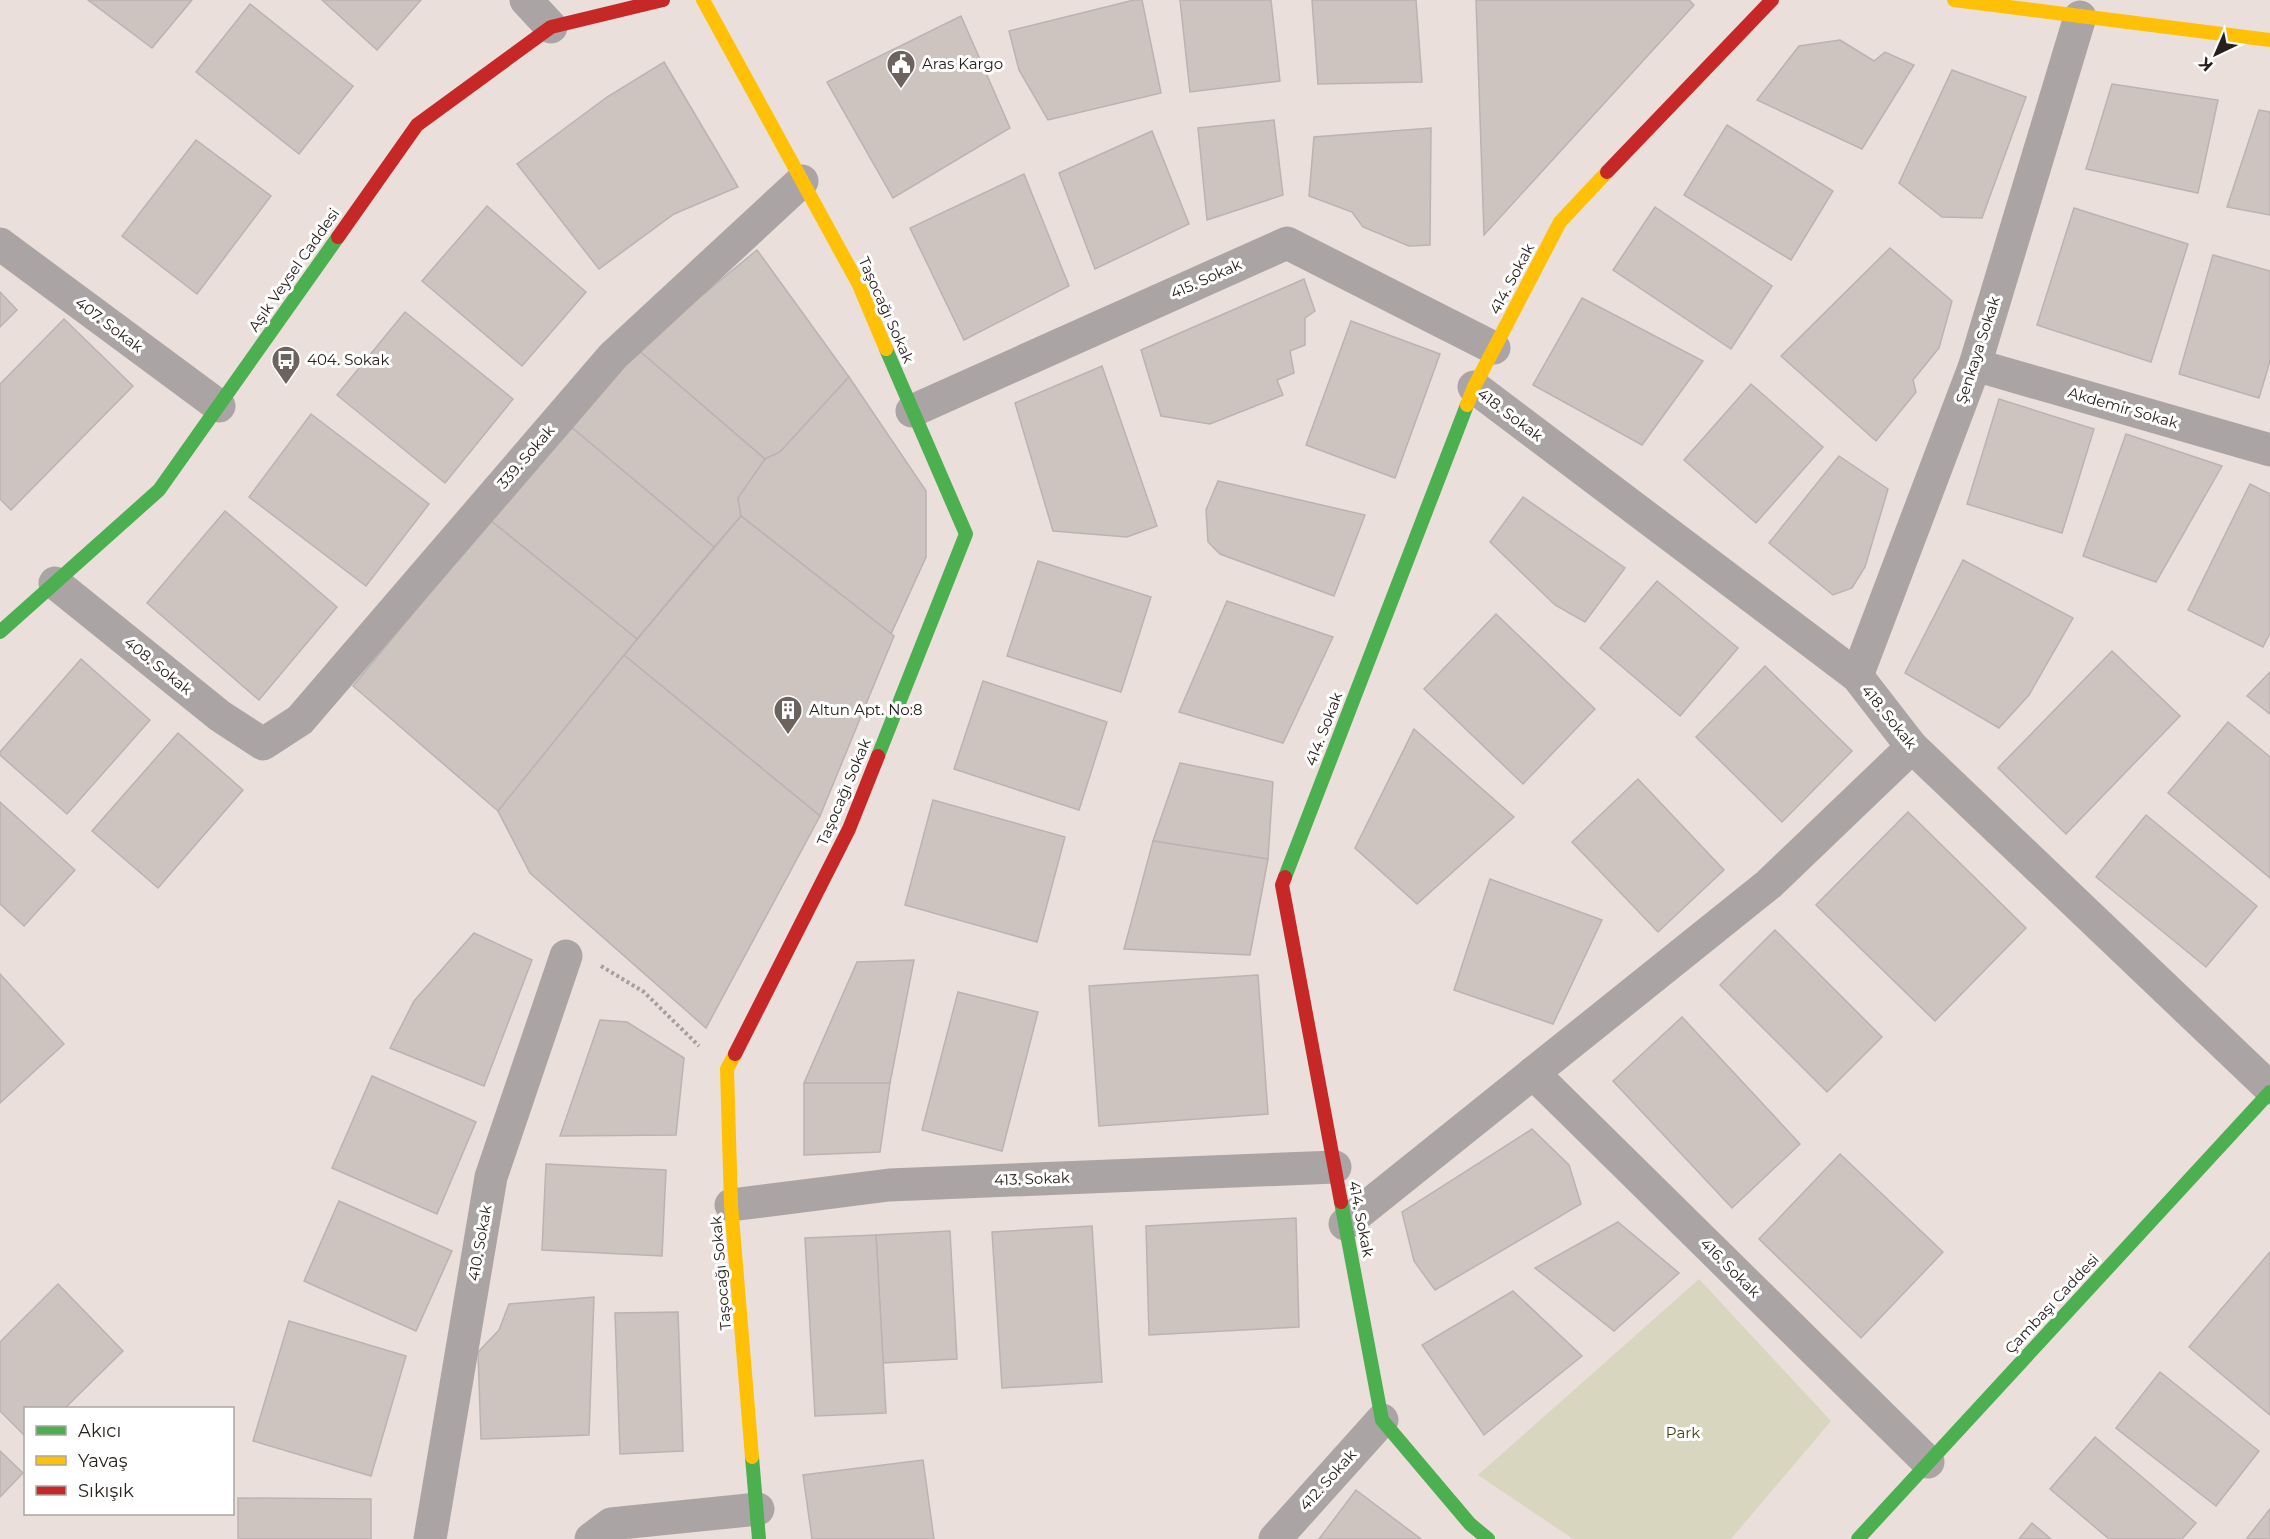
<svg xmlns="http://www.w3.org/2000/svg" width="2270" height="1539" viewBox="0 0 2270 1539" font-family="Montserrat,sans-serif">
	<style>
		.green { fill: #d8d6bf }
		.building { fill: #cdc4c0; stroke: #bcb3b0; stroke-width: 1.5 }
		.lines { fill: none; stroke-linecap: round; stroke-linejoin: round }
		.path { stroke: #a5a09e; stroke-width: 4; stroke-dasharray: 3 3; stroke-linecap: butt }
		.street { stroke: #aaa5a4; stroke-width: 33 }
		.fast { stroke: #4caf50; stroke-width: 14 }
		.slow { stroke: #ffc107; stroke-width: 14 }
		.jam { stroke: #c62828; stroke-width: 14 }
		.labels { text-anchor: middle; stroke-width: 6; stroke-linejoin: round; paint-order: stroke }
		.poi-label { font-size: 15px; fill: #28201d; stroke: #fff; text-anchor: start }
		.street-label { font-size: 15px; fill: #28201d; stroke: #fff }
		.park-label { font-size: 15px; fill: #3d4213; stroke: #fff }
	</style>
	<rect width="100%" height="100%" fill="#eadfda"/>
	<polygon class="green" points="1699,1279 1831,1421 1731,1539 1573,1539 1478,1475"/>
	<g class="building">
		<polygon points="88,0 192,0 152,48"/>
		<polygon points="322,0 421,0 377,50"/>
		<polygon points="1134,0 1142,0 1161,93 1048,120 1019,70 1009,31"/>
		<polygon points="1180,0 1271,0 1280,81 1190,92"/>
		<polygon points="1312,0 1416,0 1422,82 1318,84"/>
		<polygon points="1476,0 1689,0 1694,5 1484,235"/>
		<polygon points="250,4 353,86 299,154 196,72"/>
		<polygon points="961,16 1010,128 893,198 827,82"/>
		<polygon points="1840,40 1874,61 1885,52 1914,65 1862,149 1757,100 1799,46"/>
		<polygon points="664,62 738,187 674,214 599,269 517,164 607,97"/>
		<polygon points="1952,70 2026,97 1982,218 1942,217 1899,183"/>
		<polygon points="2112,84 2218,100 2198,193 2086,169"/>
		<polygon points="2259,110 2270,112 2270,215 2227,207"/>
		<polygon points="1274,120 1283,195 1207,220 1198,128"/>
		<polygon points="1727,125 1833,191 1791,260 1684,195"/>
		<polygon points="1431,128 1430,245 1409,246 1363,227 1352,212 1309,196 1314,137"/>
		<polygon points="1152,131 1189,224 1095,269 1059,173"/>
		<polygon points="196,140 271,196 197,294 122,236"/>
		<polygon points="1024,174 1069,286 964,340 910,228"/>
		<polygon points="487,206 586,292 522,366 422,281"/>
		<polygon points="1655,207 1772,286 1731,349 1613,270"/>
		<polygon points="2074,208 2188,244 2151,362 2037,325"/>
		<polygon points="1890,248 1952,301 1939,348 1913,380 1916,392 1876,441 1781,356"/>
		<polygon points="757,250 849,377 780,452 765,459 637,349"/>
		<polygon points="2213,255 2270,271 2270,361 2259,398 2179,374"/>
		<polygon points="1304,279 1315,311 1305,318 1305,345 1290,351 1294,373 1277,380 1283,395 1210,424 1161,416 1141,350"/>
		<polygon points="0,292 17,310 0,327"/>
		<polygon points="1582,298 1703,361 1642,445 1533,385"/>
		<polygon points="405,312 513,399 445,483 337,395"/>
		<polygon points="64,319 133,386 11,510 0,499 0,384"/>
		<polygon points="1351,321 1440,354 1395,478 1306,445"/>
		<polygon points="637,349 765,459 738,498 741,516 714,547 570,426"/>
		<polygon points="1102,366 1157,526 1127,537 1053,531 1015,403"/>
		<polygon points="849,377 926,491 926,557 891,634 741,516 738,498 765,459 780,452"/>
		<polygon points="1751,384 1823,447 1756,523 1684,460"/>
		<polygon points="1999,399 2094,429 2062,533 1967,504"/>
		<polygon points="311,414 429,504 366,586 249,497"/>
		<polygon points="570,426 714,547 637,639 490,520"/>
		<polygon points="2126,434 2222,466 2156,582 2083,556"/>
		<polygon points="1839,456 1888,489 1865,567 1852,588 1833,595 1769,543"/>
		<polygon points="1218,481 1365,515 1334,596 1220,554 1208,542 1206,510"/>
		<polygon points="2250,484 2270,494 2270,633 2263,647 2188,610"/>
		<polygon points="1523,497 1625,568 1585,622 1555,605 1490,542"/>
		<polygon points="225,511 337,607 259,700 147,603"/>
		<polygon points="741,516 894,636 820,816 624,655"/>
		<polygon points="490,520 637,639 498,811 353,686"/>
		<polygon points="1963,560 2073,618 2029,695 1999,728 1905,673"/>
		<polygon points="1038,561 1151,597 1121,692 1007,656"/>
		<polygon points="1657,581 1738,648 1680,716 1600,648"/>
		<polygon points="1227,601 1333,637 1283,743 1179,712"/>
		<polygon points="1496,614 1595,709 1523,784 1424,689"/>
		<polygon points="2112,651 2180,716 2066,834 1998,768"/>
		<polygon points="624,655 820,816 706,1028 530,873 498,811"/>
		<polygon points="81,659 150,720 67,814 0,755 0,752"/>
		<polygon points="1765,666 1852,751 1782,822 1696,737"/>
		<polygon points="2270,672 2270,714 2247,696"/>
		<polygon points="983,681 1107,722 1079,810 954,769"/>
		<polygon points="2228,722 2270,757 2270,878 2168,793"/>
		<polygon points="1414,729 1514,817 1417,904 1355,848"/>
		<polygon points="178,733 243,790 158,888 92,831"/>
		<polygon points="1180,763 1273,782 1268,859 1153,841"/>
		<polygon points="1638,779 1724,870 1658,932 1572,842"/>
		<polygon points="933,800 1065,837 1037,942 905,905"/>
		<polygon points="0,802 75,870 24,926 0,904"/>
		<polygon points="1908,812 2026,928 1935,1021 1816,905"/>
		<polygon points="2146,815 2257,906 2206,967 2096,877"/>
		<polygon points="1153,841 1268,859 1250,955 1124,949"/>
		<polygon points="1490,879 1602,920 1553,1024 1454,990"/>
		<polygon points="1775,930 1882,1037 1827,1092 1720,985"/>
		<polygon points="474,933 532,960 484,1086 390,1048 414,1001"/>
		<polygon points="914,960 890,1083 804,1083 857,962"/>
		<polygon points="0,974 64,1044 0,1103"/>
		<polygon points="1258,975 1268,1114 1099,1126 1089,986"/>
		<polygon points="958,992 1038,1012 1002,1151 922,1130"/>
		<polygon points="1682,1017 1800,1144 1732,1208 1613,1081"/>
		<polygon points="600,1020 627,1022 684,1058 676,1135 560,1136"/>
		<polygon points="372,1076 476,1122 437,1214 332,1168"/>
		<polygon points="804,1083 890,1083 880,1152 804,1155"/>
		<polygon points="1532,1129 1569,1165 1581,1204 1435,1290 1414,1261 1402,1212"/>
		<polygon points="1840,1154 1943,1252 1861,1338 1759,1239"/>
		<polygon points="546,1164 666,1170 662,1256 542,1250"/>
		<polygon points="339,1201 452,1251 416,1331 304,1281"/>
		<polygon points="1296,1218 1299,1327 1149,1335 1146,1226"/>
		<polygon points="1618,1222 1679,1273 1614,1331 1535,1268"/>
		<polygon points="1092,1226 1102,1382 1002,1388 992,1232"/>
		<polygon points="950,1231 957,1359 883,1363 876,1235"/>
		<polygon points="876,1235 886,1413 815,1416 805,1238"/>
		<polygon points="2270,1252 2270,1415 2189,1347"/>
		<polygon points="58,1284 123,1351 65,1408 26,1408 26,1437 0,1411 0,1342"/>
		<polygon points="1513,1291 1582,1356 1484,1435 1422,1345"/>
		<polygon points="594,1297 589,1435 481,1439 478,1352 499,1330 509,1304"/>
		<polygon points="678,1312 683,1451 620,1454 615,1313"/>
		<polygon points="289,1321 406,1356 371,1476 253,1441"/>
		<polygon points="2160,1372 2259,1451 2216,1506 2116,1428"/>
		<polygon points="2095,1437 2196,1523 2182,1539 2109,1539 2050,1489"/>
		<polygon points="0,1451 23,1473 0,1497"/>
		<polygon points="923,1460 934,1539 812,1539 803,1475"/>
		<polygon points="1356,1490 1421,1539 1319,1539"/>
		<polygon points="238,1498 371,1499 371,1539 238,1539"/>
		<polygon points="2270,1509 2270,1539 2248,1539 2247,1538"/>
		<polygon points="2032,1523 2051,1539 2019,1539"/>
	</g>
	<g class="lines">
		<polyline class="path" points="601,966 644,992 699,1046"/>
		<g class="street">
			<polyline points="526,0 551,27"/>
			<polyline points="0,244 219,406"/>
			<polyline points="1975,365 2270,450"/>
			<polyline points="1474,387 1857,676 1912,747 2270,1088"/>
			<polyline points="912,411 1287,243 1494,348"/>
			<polyline points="55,583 220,716 263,744 300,720 613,356 802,181"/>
			<polyline points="1857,676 1975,365 2080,17"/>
			<polyline points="1533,1073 1928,1462"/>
			<polyline points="731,1205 889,1185 1335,1167"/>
			<polyline points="1345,1224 1769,884 1912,747"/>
			<polyline points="430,1539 491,1177 566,956"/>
			<polyline points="591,1539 611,1524 758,1509"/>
			<polyline points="1275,1539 1382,1420"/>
		</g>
		<g class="fast">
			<polyline points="0,632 159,490 338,237"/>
			<polyline points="878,756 966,534 886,349"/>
			<polyline points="1285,877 1467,405"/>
			<polyline points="1341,1202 1382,1420 1470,1524 1488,1539"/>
			<polyline points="752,1457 759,1539"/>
			<polyline points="1858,1539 2270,1092"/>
		</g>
		<g class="slow">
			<polyline points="703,0 859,285 886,349"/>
			<polyline points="1954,0 2270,40"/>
			<polyline points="1467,405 1474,387 1560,222 1607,172"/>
			<polyline points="735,1054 727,1069 731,1205 752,1457"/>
		</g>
		<g class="jam">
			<polyline points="1607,172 1772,0"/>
			<polyline points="338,237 417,125 551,27 663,0"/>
			<polyline points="1285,877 1282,885 1341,1202"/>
			<polyline points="735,1054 849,829 878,756"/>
		</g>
	</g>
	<defs>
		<g id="civic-pin" transform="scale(1.5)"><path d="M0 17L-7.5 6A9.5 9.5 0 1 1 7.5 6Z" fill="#6c635f" stroke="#fff"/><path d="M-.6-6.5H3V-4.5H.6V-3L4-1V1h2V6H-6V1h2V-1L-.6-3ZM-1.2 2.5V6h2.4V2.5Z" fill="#fff"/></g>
		<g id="bus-pin" transform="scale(1.5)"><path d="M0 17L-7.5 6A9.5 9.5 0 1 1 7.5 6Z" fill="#6c635f" stroke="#fff"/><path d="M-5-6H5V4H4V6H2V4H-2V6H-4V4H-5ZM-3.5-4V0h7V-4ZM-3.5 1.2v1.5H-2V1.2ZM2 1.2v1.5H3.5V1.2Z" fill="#fff"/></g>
		<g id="building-pin" transform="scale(1.5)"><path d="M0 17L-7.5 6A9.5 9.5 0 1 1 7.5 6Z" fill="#6c635f" stroke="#fff"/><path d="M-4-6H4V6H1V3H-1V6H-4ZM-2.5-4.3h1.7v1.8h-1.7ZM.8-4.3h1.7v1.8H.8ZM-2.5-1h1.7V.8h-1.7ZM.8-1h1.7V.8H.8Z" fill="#fff"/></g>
	</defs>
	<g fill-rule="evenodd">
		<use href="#civic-pin" x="901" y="64"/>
		<use href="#bus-pin" x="286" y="360"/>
		<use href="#building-pin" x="788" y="710"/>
	</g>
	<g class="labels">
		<g class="poi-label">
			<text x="922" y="69">Aras Kargo</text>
			<text x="307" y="365">404. Sokak</text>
			<text x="809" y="715">Altun Apt. No:8</text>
		</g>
		<g class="street-label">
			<text transform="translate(294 270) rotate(-55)" y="5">Aşık Veysel Caddesi</text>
			<text transform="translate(1206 279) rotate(-24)" y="5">415. Sokak</text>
			<text transform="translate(1512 279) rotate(-62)" y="5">414. Sokak</text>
			<text transform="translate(886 310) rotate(66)" y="5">Taşocağı Sokak</text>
			<text transform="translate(109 325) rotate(37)" y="5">407. Sokak</text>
			<text transform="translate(1978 350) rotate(-72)" y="5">Şenkaya Sokak</text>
			<text transform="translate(2123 408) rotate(16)" y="5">Akdemir Sokak</text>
			<text transform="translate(1510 415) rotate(37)" y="5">418. Sokak</text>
			<text transform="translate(526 457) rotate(-49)" y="5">339. Sokak</text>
			<text transform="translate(158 666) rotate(39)" y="5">408. Sokak</text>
			<text transform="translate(1889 717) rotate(51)" y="5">418. Sokak</text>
			<text transform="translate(1324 729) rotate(-69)" y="5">414. Sokak</text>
			<text transform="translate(844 792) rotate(-67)" y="5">Taşocağı Sokak</text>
			<text transform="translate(1032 1179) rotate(-2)" y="5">413. Sokak</text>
			<text transform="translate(1361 1219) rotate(79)" y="5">414. Sokak</text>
			<text transform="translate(480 1243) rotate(-80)" y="5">410. Sokak</text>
			<text transform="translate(1730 1268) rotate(45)" y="5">416. Sokak</text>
			<text transform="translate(721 1273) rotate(-95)" y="5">Taşocağı Sokak</text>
			<text transform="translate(2052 1304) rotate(-47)" y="5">Çambaşı Caddesi</text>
			<text transform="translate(1328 1480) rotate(-48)" y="5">412. Sokak</text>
		</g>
		<g class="park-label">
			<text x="1683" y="1438">Park</text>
		</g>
	</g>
	<rect x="24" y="1407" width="210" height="108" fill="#ffffff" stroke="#a9a6a5" stroke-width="1.5"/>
	<rect x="36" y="1426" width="30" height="9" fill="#4caf50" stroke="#a9a6a5" stroke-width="1.5"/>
	<text x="78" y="1437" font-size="18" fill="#28201d">Akıcı</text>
	<rect x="36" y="1456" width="30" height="9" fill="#ffc107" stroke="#a9a6a5" stroke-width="1.5"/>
	<text x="78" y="1467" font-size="18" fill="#28201d">Yavaş</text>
	<rect x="36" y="1486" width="30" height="9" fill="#c62828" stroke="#a9a6a5" stroke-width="1.5"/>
	<text x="78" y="1497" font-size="18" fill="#28201d">Sıkışık</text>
	<g transform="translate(2216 54) rotate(224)" stroke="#ffffff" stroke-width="4.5" paint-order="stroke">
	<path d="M0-4.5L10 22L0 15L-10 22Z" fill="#28201d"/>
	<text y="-9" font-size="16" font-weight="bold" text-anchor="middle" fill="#28201d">K</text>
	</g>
</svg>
